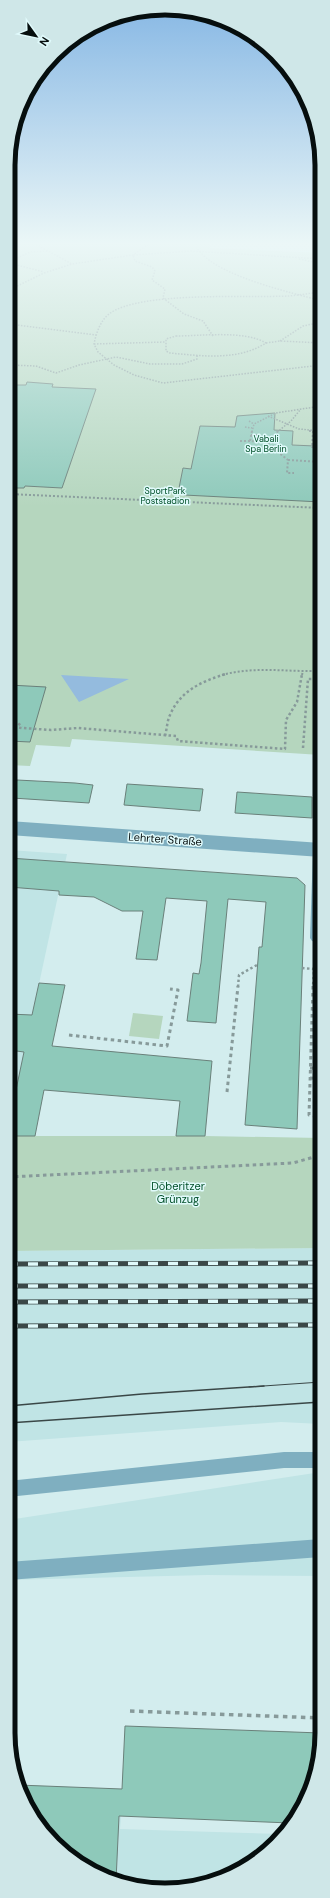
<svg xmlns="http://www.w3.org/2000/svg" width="330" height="1898" viewBox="0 0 330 1898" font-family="'DM Sans',sans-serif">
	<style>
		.built { fill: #c0e4e5 }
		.green { fill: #b5d6be }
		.water { fill: #94bbde }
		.building { fill: #8ec9ba; stroke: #6a807a }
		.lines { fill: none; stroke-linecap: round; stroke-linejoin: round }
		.path-far4 { stroke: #879a9a; stroke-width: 1.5; stroke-dasharray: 1.5 1.5; stroke-linecap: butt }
		.path-far3 { stroke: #879a9a; stroke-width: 2; stroke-dasharray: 2 2; stroke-linecap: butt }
		.path-far2 { stroke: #879a9a; stroke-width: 2.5; stroke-dasharray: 2.5 2.5; stroke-linecap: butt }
		.path-far1 { stroke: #879a9a; stroke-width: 3; stroke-dasharray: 3.5 3.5; stroke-linecap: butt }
		.path { stroke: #879a9a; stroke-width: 3.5; stroke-dasharray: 4.5 4.5; stroke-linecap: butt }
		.lane { fill: #7fafc0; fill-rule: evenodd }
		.street { fill: #7fafc0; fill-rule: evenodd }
		.tram-far1 { stroke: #3a4747; stroke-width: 1 }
		.tram { stroke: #3a4747; stroke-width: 1.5 }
		.rail-casing { stroke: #3a4747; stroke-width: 5 }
		.rail { stroke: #e0fafb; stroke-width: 3.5; stroke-dasharray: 10; stroke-linecap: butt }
		.labels { text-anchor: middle; stroke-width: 3; stroke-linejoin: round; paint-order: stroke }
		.far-park-label { font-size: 9px; fill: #014f28; stroke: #e0fafb }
		.street-label { font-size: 11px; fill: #060e0e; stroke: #e0fafb }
		.park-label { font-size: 11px; fill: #014f28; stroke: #e0fafb }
		.rim { fill: none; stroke: #060e0e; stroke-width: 5 }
	</style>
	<rect width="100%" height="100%" fill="#d3edee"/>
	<g class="built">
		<polygon points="9,850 67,854 9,1123"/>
		<polygon points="321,1248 321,1424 281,1422 8,1442 8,1251"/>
		<polygon points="321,1472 321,1576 207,1575 8,1580 8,1520"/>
		<polygon points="18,1785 121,1816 120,1829 282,1834 268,1851 215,1882 155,1890 105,1878 54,1844 20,1793"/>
	</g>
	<g class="green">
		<polygon points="9,241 211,241 210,248 322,253 321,755 72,739 70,747 36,745 30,766 9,765"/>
		<polygon points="133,1013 163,1016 159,1039 129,1036"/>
		<polygon points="8,1136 205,1136 321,1138 321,1248 8,1251"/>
	</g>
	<polygon class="water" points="61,675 129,679 79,702"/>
	<g class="building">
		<polygon points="27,382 53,384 52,387 96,389 62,488 25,486 24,488 9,488 9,385 26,385"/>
		<polygon points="275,413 274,430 293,431 292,445 315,446 315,463 321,464 321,502 184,495 184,493 178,493 183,468 191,469 200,426 235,427 237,416"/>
		<polygon points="9,685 46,687 30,742 9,741"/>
		<polygon points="17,780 75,783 93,785 89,803 12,798"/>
		<polygon points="127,784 203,789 200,811 124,805"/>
		<polygon points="237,792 312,797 312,818 235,813"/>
		<polygon points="9,858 297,878 305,885 297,1129 245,1125 259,947 262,947 266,902 228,899 216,1023 187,1021 193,973 199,974 201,963 207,901 166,898 157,960 136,959 143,911 122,911 94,897 59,895 59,891 9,887"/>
		<polygon points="39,983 65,985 52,1046 212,1061 205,1136 176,1136 180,1101 44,1090 35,1136 8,1136 9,1123 24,1052 9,1050 9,1014 32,1015"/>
		<polygon points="125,1726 321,1733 321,1753 306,1803 290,1823 119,1816 116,1881 105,1878 54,1844 20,1793 18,1785 122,1789"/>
	</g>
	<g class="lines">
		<g class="path-far4">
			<polyline points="35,241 37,245 72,264"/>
			<path d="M194,241C196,244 197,249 200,252C222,277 289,292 322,301"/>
			<polyline points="299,259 322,264"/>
			<polyline points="9,262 30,252 48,251"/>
			<polyline points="9,263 44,272"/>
			<polyline points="9,290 44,273 72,264 133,255 153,241"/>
			<path d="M322,292C311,293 300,295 289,296C248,298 139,291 109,314C100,321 96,334 94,344L98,352L114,365L134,375L163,383L322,365"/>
			<polyline points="9,324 96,335"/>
			<path d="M176,336C201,336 244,330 266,343C238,361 202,356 170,353L166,351V339Z"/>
			<polyline points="213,336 203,321 184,314 163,298 165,289 152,280 155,271 152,267 135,261 133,255 191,251 322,259"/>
			<polyline points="280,341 303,326 322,322"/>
			<polyline points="266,343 280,341 322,343"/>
			<polyline points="94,344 165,342"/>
			<polyline points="9,365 36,366 56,373 79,365 116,357 150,364 182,364 197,359 197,354"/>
			<polyline points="268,416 299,429 321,431"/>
			<polyline points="249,421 254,424"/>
			<polyline points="245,427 252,428"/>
			<polyline points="252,432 254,424 276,413 321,406"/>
			<polyline points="277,432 291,421 300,410"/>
		</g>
		<g class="path-far3">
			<polyline points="252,431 250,441 273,443"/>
			<polyline points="278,431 274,436 273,448 288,460 287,473 294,473"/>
			<polyline points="309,431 321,431"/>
			<polyline points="313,431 312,447 321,447"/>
			<polyline points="251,435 256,435 256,438"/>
			<polyline points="240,441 250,441"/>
			<polyline points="266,449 273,448"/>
			<polyline points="288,460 321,462"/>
			<polyline points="9,494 321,508"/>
			<path d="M222,675C255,666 287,672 321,671"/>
			<polyline points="302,675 303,671"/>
		</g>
		<g class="path-far2">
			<polyline points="9,721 17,722 22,727"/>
			<polyline points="9,727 51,730 78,728 176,736 178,741 285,749 286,720 297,702 302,674"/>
			<path d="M165,736C167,729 167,721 170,715C180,691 202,681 226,674"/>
			<polyline points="303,748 308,679 321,679"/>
			<polyline points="302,968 314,969 313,987"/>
			<polyline points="314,969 321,970"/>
			<polyline points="238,987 239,975 257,965"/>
		</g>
		<g class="path-far1">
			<polyline points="313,986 309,1115 321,1117"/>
			<polyline points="312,1009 321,1009"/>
			<polyline points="69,1035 167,1046 178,990 170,989"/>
			<polyline points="310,1068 321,1069 321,1057"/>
			<polyline points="310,1078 321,1079"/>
			<polyline points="227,1092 238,986"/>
			<polyline points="8,1177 293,1163 321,1155"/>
		</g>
		<polyline class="path" points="130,1711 321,1718"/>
		<g class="lane">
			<polygon points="319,846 321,847 321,939 316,942 312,941 310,938 313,850"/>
			<polygon points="284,1452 321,1452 321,1468 284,1468 8,1497 8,1481"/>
			<polygon points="321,1539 321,1557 8,1580 8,1562"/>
		</g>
		<polygon class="street" points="9,821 321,843 321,857 9,835"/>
		<polyline class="tram-far1" points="249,1387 321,1382"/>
		<g class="tram">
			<polyline points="8,1406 142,1394 264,1386"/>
			<polyline points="8,1423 321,1402"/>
		</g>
		<g class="rail-casing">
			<g id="rail">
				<polyline points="8,1264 321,1263"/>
				<polyline points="8,1286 321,1286"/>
				<polyline points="8,1302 321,1301"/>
				<polyline points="8,1326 321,1325"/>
			</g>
		</g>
		<use href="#rail" class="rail"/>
	</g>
	<linearGradient id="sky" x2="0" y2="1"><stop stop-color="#86b7e4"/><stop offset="0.48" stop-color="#ebf7f7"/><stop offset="1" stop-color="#ebf7f7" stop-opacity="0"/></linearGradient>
	<rect width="330" height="507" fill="url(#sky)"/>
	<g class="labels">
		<g class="far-park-label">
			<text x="266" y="442">Vabali<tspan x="266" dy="10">Spa Berlin</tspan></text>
			<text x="165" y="494">SportPark<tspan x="165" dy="10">Poststadion</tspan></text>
		</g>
		<g class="street-label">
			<text transform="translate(165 839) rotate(4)" y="4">Lehrter Straße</text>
		</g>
		<g class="park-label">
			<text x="178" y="1190">Döberitzer<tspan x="178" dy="13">Grünzug</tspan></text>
		</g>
	</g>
	<path d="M0 0H330V1898H0ZM165 15H165A150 150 0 0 1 315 165V1733A150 150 0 0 1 165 1883H165A150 150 0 0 1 15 1733V165A150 150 0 0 1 165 15Z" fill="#cfe7e8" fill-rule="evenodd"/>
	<path class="rim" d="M165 15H165A150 150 0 0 1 315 165V1733A150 150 0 0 1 165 1883H165A150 150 0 0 1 15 1733V165A150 150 0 0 1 165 15Z"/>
	<g transform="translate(36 36) rotate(123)" stroke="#e0fafb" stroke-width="3" paint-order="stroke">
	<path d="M0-3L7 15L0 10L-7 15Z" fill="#060e0e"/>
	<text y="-6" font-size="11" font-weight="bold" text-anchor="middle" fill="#060e0e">N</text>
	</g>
</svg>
